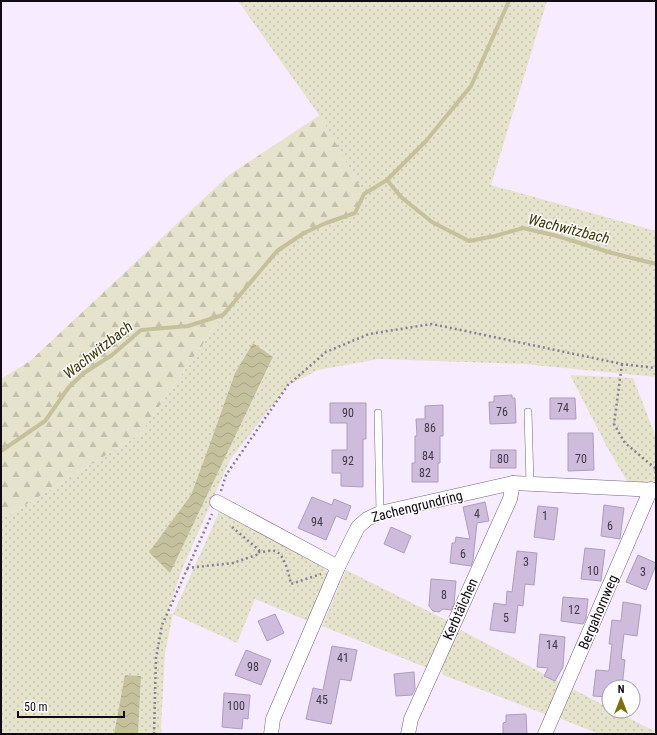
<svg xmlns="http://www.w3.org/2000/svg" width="657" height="735" viewBox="0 0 657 735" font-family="'Roboto Condensed',sans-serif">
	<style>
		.green { fill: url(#green-dots); fill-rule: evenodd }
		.forest { fill: url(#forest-firs) }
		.water { fill: url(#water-waves) }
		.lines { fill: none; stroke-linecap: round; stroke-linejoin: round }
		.stream { stroke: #c5c19d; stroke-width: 4 }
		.building { fill: #cfbcdc; stroke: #ae9cbb }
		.service-casing { stroke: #74637f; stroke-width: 8 }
		.minor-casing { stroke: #74637f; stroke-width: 15 }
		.path { stroke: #887f8f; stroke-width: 2.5; stroke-dasharray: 2 3; stroke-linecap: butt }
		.service { stroke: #fff; stroke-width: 7 }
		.minor { stroke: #fff; stroke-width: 14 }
		.labels { text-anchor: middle; stroke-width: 3; stroke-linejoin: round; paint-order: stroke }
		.number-label { font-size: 12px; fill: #403748 }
		.street-label { font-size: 14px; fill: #110b16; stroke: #fefefe }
		.water-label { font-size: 15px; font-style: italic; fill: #3e380a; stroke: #fefefe }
	</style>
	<defs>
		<pattern id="green-dots" width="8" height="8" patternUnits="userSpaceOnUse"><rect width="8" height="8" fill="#e5e3cc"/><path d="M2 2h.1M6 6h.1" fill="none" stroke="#c3c1ae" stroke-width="1.8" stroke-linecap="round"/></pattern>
		<pattern id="forest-firs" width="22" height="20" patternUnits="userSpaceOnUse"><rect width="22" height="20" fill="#e5e3cc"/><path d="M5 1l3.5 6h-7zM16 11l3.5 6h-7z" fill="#c3c1ae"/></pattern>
		<pattern id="water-waves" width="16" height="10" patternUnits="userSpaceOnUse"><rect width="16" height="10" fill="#c5c19d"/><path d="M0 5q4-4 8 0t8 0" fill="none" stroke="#a8a486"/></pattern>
	</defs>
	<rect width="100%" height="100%" fill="#f7ebff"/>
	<g class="green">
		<path d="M238,1H547L546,4L491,185L656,231V377L524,364L378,359L318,370L288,385L230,460L183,567L167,613L173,614L221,508L322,565L327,572V580L308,621L255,599L237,643L173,614L165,653L161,727L162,734H138L141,676L126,675L114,734H1V520L140,434L223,315L277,251L304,233L326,223L364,194L319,115ZM253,343L273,358L178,556L149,552L191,495L212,438L235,373Z"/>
		<polygon points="570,375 633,378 656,437 656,483 627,481 607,447"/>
		<polygon points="346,570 450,622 430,669 322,626"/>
		<polygon points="459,629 561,683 547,715 443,675 441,668"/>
		<polygon points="571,688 609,708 609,711 615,711 656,732 656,734 599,734 559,718"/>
	</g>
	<polygon class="forest" points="320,115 364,194 355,213 326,223 304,233 277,251 223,315 140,434 1,520 1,379 30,361 229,175"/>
	<g class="water">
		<polygon points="253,343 273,357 170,573 149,552 191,495 212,438 235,373"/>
		<polygon points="125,675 141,676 138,734 114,734"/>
	</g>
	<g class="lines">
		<g class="stream">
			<polyline points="387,180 426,141 471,86 509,1"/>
			<polyline points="1,451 45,421 69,387 84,373 112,355 141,330 188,326 223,315 277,251 304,233 326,223 355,213 364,194 387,180 401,197 432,222 469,241 495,236 523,228 557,236 612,253 656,264"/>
		</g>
	</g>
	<g class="building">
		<polygon points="512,395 512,398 515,398 516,423 490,424 489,402 494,402 494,396"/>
		<polygon points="550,398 575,398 576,419 550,419"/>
		<polygon points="330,403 366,403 366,439 363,439 363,487 341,486 341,473 332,473 332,450 347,450 347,423 330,423"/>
		<polygon points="443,405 443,436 440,436 440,463 438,463 438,482 412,482 412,463 415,463 415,436 417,436 416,419 425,419 425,406"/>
		<polygon points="568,433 593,433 594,470 568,471"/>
		<polygon points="491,450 516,450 516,468 490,468"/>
		<polygon points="312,497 332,505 334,499 351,506 346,520 336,516 326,540 298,528"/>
		<polygon points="485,502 489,521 477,523 473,560 471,566 450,563 452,543 455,543 456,537 470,539 463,507"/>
		<polygon points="604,505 624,508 620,539 601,536"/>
		<polygon points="538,506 558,508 554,540 534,537"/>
		<polygon points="391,527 411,536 404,553 384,544"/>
		<polygon points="585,548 605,550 601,581 581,579"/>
		<polygon points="517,551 537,553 534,585 525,584 523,606 518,605 515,633 490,630 494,603 506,605 507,591 512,592"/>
		<polygon points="638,555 656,563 656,565 646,590 626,582"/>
		<polygon points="431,579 456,581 454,604 451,610 443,609 439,612 433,611 429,606"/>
		<polygon points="563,597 588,599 586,618 583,624 561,621"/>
		<polygon points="623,602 641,605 637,636 624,634 621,659 625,660 622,687 609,687 609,697 593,696 596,670 609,671 612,644 609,644 612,620 621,621"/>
		<polygon points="275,614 284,633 267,641 258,621"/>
		<polygon points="540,634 565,637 563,667 555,681 544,676 548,668 537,667"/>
		<polygon points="332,646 357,650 351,681 340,679 331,724 306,719 313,688 323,690"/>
		<polygon points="246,650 271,660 261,685 235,675"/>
		<polygon points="414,672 415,689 412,695 396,696 394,674"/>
		<polygon points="224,693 250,695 248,719 243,718 242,729 222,727"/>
		<polygon points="526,714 527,734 503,734 503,723 506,722 506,715"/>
	</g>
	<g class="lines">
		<g class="service-casing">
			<g id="service">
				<polyline points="528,412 530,484"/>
				<polyline points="378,413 380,513"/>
			</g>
		</g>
		<g class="minor-casing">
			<g id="minor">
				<polyline points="217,502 338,567"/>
				<polyline points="271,734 273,719 338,567 358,527 367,519 380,513 513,483 656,490"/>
				<polyline points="408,734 411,719 510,499 513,483"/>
				<polyline points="545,734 651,489"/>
			</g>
		</g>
		<g class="path">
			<polyline points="622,364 614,424 625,443 655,468 656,474"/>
			<polyline points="221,491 226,475 288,385 326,352 369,334 432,324 622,364 656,368"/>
			<polyline points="232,527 259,550 259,552"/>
			<path d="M187,568L233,563L259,554V552C264,552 270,550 275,551C285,554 289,576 291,584L321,574"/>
			<polyline points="154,734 156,658 162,625 212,514"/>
		</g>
		<use href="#service" class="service"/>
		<use href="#minor" class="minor"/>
	</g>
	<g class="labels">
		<g class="number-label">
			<text x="563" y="412">74</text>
			<text x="502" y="416">76</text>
			<text x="348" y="417">90</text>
			<text x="430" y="432">86</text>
			<text x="428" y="460">84</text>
			<text x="503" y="463">80</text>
			<text x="581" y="463">70</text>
			<text x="348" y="465">92</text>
			<text x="425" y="477">82</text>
			<text x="477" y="518">4</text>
			<text x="545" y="520">1</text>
			<text x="317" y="526">94</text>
			<text x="610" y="530">6</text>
			<text x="463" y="558">6</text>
			<text x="526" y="566">3</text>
			<text x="593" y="575">10</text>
			<text x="643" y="576">3</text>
			<text x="444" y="599">8</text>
			<text x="574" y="614">12</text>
			<text x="506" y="622">5</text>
			<text x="552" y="649">14</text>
			<text x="343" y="662">41</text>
			<text x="253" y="671">98</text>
			<text x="322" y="704">45</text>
			<text x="236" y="710">100</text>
		</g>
		<g class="street-label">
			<text transform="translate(417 506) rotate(-14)" y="5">Zachengrundring</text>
			<text transform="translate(460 609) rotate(-66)" y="5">Kerbtälchen</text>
			<text transform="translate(598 612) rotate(-67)" y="5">Bergahornweg</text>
		</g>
		<g class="water-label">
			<text transform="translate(569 229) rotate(14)" y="5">Wachwitzbach</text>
			<text transform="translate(98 350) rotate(-38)" y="5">Wachwitzbach</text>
		</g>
	</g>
	<rect width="657" height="735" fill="none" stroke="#110b16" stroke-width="4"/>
	<g transform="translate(621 699)"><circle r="19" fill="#fefefe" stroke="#9f9da1"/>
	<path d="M0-3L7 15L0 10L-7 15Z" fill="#7c7110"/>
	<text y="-6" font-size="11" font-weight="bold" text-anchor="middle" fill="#110b16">N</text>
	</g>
	<path d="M18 711v6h106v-6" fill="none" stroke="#110b16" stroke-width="2"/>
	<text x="24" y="711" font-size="12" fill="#110b16" stroke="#fefefe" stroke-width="3" paint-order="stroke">50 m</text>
</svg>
